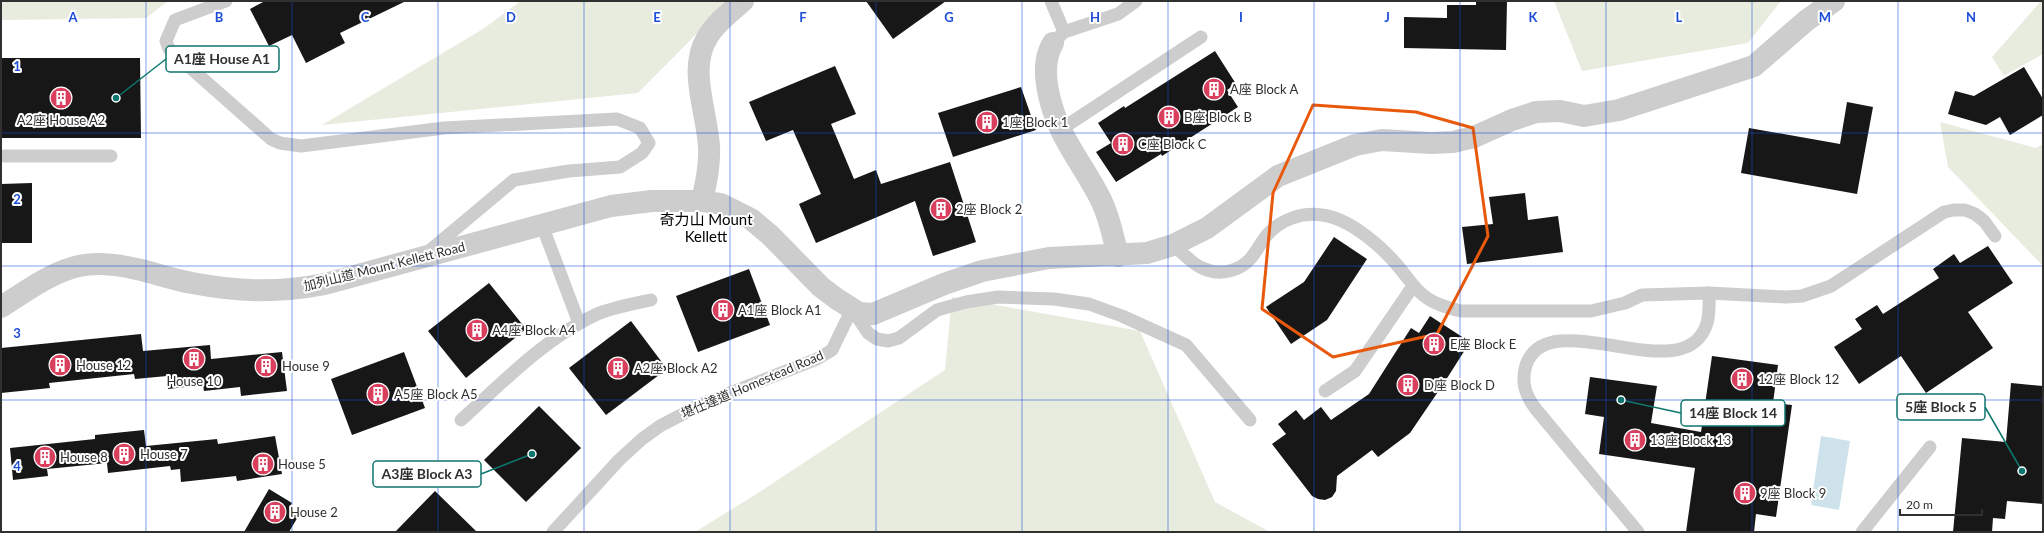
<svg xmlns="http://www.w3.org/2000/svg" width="2044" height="533" viewBox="0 0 2044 533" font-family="Lato,'Noto Sans TC',sans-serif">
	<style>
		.green { fill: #e7ecdf }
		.water { fill: #cde2ea }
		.building { fill: #171717 }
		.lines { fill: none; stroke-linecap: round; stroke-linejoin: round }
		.service { stroke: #cdcdcd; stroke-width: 13 }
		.minor { stroke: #cdcdcd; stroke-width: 22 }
		.tertiary { stroke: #cdcdcd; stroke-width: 22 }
		.marked { fill: none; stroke: #e8590c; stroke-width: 3; stroke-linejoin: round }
		.grid { fill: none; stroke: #1d4ed8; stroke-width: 1; stroke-opacity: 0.55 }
		.labels { text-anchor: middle; stroke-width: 4; stroke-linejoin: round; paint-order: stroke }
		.poi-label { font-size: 13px; fill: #303030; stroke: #fff; text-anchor: start }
		.street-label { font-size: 13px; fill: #303030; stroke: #fff }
		.quarter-label { font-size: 15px; fill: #000; stroke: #fff }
		.grid-label { font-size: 13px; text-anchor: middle; font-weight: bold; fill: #1d4ed8; stroke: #fff; stroke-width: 4; stroke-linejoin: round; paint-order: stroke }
		.leader { fill: none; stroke: #0f766e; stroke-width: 1.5 }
		.callout-dot { fill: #0f766e; stroke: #fff; stroke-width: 1.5 }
		.callout { fill: #fff; stroke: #0f766e; stroke-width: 1.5 }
		.callout-label { font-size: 14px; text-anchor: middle; font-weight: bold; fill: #303030 }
	</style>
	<rect width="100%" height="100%" fill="#fff"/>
	<g class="green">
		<polygon points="1,1 168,1 146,18 1,20"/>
		<polygon points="521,1 729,1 638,93 322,125 483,29"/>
		<polygon points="1554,1 1781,1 1748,43 1582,71"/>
		<polygon points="2041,1 2043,1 2043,54 2004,76 1992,57"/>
		<polygon points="1940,122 2036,148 2043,144 2043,266 1948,167"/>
		<polygon points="952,297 1140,331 1215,502 1270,532 695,532 758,493 945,370"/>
	</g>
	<polygon class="water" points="1821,436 1850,441 1839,510 1811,505"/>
	<g class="building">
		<polygon points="265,1 406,1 340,33 345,43 306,63 292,35 269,46 250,9"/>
		<polygon points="866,1 946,1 893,39"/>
		<polygon points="1476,1 1507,1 1506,50 1404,48 1404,17 1447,18 1447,5 1476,5"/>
		<polygon points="1215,51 1236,84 1227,90 1238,107 1162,156 1161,154 1116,182 1096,152 1111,143 1098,123 1124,106 1125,108"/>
		<polygon points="1,58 140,58 141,138 1,138"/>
		<polygon points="835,66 856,114 831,124 854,179 876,170 881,184 950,162 976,242 933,256 915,201 816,243 799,204 821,194 793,130 766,141 749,102"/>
		<polygon points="2024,67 2043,99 2043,115 2010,135 2000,117 1986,125 1948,114 1955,91 1974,96"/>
		<polygon points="1021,87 1036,130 953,157 938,113"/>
		<polygon points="1847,102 1873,107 1857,194 1741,173 1749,128 1840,144"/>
		<polygon points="32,183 32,243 1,243 1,184"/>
		<polygon points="1525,193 1528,220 1558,216 1563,252 1467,264 1462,227 1493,224 1489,197"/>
		<polygon points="1334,237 1367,259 1327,320 1291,344 1266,307 1304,282"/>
		<polygon points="1988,246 2013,283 1968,312 1993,348 1926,393 1901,356 1859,384 1834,347 1862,329 1855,319 1877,305 1883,314 1939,278 1933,269 1954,254 1960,263"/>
		<polygon points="749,269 770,325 698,352 676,296"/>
		<polygon points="489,283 526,329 466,378 428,331"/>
		<polygon points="1430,316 1470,342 1444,383 1410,433 1378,457 1372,450 1337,476 1336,491 1332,497 1325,500 1318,499 1312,496 1272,444 1286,434 1278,424 1296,410 1304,420 1321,407 1331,420 1369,394 1411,328 1419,333"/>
		<polygon points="631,321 667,369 606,415 569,368"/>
		<polygon points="141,334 143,351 210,345 211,359 282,352 287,391 241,396 240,387 204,391 203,385 168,389 167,376 135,379 134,374 49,383 50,388 1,393 1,348"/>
		<polygon points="404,352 425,408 352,435 331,379"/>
		<polygon points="1712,356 1778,365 1773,403 1792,405 1776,517 1756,514 1754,532 1686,532 1695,468 1599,454 1604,417 1585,414 1590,377 1657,386 1651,423 1701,432"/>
		<polygon points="2011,383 2043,386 2043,504 2007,501 2005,519 1993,518 1992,532 1953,532 1962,438 2006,442"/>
		<polygon points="539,406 581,448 526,502 484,460"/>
		<polygon points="144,430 146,446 217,439 218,444 275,436 282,474 237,481 236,476 181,482 180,469 171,470 170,466 108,473 107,463 47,469 48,476 13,480 10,448 95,439 95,435"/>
		<polygon points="269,489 292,503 289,508 299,515 289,532 244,532"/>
		<polygon points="435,491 477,532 395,532"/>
	</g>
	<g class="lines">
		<g class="service">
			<polyline points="226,1 175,20 166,41 169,49 271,139 280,143 301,146 444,128 617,119 640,128 649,143 642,153 620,167 569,171 514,180 428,252"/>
			<polyline points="1051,1 1064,32"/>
			<polyline points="1053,43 1064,32 1118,14 1136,1"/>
			<polyline points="1060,130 1201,37"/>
			<polyline points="1,156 111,156"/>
			<polyline points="542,225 579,323"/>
			<path d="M1173,245C1182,252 1192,264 1202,268C1219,276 1239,272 1251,258C1257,251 1261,242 1267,235C1280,220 1301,212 1322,215C1350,218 1385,249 1402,271C1410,281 1416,291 1427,298C1437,305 1449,308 1461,311H1591L1625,303L1642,295L1709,293L1786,297L1802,296L1831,286L1944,212L1954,210H1965L1975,214L1984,221L1995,236"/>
			<polyline points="852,309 868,333 877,339 888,341 899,338 937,310 966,302 998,297 1054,299 1089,304 1122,316 1186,345 1250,420"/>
			<polyline points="1325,391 1355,371 1413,286"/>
			<path d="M461,420C503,382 544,339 595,315C613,307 632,304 651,300"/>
			<polyline points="553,532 619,460 642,439 660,426 702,404 817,359 832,350 852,309"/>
			<path d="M1638,532L1535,408C1525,394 1521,382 1526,365C1549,300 1686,394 1707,323C1710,313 1709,303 1709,293"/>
			<polyline points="1862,532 1930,447"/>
		</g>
		<g class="minor">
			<path d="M743,1C731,12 715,23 707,38C688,69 707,112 709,146C710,165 706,183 702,201L721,204L751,219L770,235L821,287L837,299L859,313L873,314L944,284L982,271L1049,258L1147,253L1173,245L1207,228L1278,176L1355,145L1382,140L1431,143L1453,142L1474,137L1512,120L1536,112L1560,111L1584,116L1619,110L1754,66L1807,20L1834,1"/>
			<path d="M1053,43C1045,56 1045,70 1047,85C1055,135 1080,158 1101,200C1110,218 1113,237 1118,256"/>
		</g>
		<path class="tertiary" d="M1,307C25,292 51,272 79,266C116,258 156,276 192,283C239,292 278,293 325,284L611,206L652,201H702"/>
	</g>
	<path class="marked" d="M1313,105L1416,112L1473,128L1488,236L1437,334L1333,357L1262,309L1273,193Z"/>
	<path class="grid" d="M146,1V532M292,1V532M438,1V532M584,1V532M730,1V532M876,1V532M1022,1V532M1168,1V532M1314,1V532M1460,1V532M1606,1V532M1752,1V532M1898,1V532M1,133H2043M1,266H2043M1,400H2043"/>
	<defs>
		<g id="building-disc" transform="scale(1.15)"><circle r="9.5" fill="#d93f5d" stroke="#fff"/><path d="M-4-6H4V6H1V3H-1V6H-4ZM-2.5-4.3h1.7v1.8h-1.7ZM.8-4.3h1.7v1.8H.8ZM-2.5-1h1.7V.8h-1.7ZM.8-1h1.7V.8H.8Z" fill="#fff"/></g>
	</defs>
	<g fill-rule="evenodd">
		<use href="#building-disc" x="1214" y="89"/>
		<use href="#building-disc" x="61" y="98"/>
		<use href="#building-disc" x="1169" y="117"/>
		<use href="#building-disc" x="987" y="122"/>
		<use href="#building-disc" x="1123" y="144"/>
		<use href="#building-disc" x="941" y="209"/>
		<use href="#building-disc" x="723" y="310"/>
		<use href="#building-disc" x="477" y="330"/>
		<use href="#building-disc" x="1434" y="344"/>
		<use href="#building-disc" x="194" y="359"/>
		<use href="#building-disc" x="60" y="365"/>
		<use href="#building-disc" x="266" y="366"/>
		<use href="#building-disc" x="618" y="368"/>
		<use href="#building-disc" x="1742" y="379"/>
		<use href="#building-disc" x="1408" y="385"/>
		<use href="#building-disc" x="378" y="394"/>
		<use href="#building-disc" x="1635" y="440"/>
		<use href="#building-disc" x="124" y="454"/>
		<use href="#building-disc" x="45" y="457"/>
		<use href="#building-disc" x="263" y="464"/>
		<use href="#building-disc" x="1745" y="493"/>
		<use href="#building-disc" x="275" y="512"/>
	</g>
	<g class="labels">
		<g class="poi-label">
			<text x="1230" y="94">A座 Block A</text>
			<text x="1184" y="122">B座 Block B</text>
			<text x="61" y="125" text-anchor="middle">A2座 House A2</text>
			<text x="1002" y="127">1座 Block 1</text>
			<text x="1138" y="149">C座 Block C</text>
			<text x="956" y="214">2座 Block 2</text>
			<text x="738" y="315">A1座 Block A1</text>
			<text x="492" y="335">A4座 Block A4</text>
			<text x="1450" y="349">E座 Block E</text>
			<text x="76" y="370">House 12</text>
			<text x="282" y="371">House 9</text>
			<text x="634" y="373">A2座 Block A2</text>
			<text x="1758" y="384">12座 Block 12</text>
			<text x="194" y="386" text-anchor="middle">House 10</text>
			<text x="1424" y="390">D座 Block D</text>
			<text x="394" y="399">A5座 Block A5</text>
			<text x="1650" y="445">13座 Block 13</text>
			<text x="140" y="459">House 7</text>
			<text x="60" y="462">House 8</text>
			<text x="278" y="469">House 5</text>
			<text x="1760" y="498">9座 Block 9</text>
			<text x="290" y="517">House 2</text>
		</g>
		<g class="street-label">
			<text transform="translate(384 266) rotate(-14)" y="5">加列山道 Mount Kellett Road</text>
			<text transform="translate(752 384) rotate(-23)" y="5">堪仕達道 Homestead Road</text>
		</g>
		<g class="quarter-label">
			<text x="706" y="225">奇力山 Mount<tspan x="706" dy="17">Kellett</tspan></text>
		</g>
	</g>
	<g class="grid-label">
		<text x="73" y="22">A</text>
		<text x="219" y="22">B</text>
		<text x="365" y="22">C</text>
		<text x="511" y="22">D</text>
		<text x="657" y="22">E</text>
		<text x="803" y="22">F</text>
		<text x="949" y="22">G</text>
		<text x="1095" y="22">H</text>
		<text x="1241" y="22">I</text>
		<text x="1387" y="22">J</text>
		<text x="1533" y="22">K</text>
		<text x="1679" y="22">L</text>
		<text x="1825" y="22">M</text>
		<text x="1971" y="22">N</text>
		<text x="17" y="71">1</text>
		<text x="17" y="204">2</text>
		<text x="17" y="338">3</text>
		<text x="17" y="471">4</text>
	</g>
	<path class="leader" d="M116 98L166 59M2022 471L1985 407M1621 400L1681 413M532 454L481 474"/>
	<g class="callout-dot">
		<circle cx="116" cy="98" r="4"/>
		<circle cx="2022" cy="471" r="4"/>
		<circle cx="1621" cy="400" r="4"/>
		<circle cx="532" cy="454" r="4"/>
	</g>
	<g class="callout">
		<rect x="166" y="46" width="113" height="26" rx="4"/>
		<rect x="1897" y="394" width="88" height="26" rx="4"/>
		<rect x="1681" y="400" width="104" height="26" rx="4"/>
		<rect x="373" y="461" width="108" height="26" rx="4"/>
	</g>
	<g class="callout-label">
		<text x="222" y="64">A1座 House A1</text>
		<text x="1941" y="412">5座 Block 5</text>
		<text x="1733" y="418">14座 Block 14</text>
		<text x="427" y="479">A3座 Block A3</text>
	</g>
	<rect width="2044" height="533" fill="none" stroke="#303030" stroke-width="4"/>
	<path d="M1900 509v6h82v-6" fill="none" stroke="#303030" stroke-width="2"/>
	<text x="1906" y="509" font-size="12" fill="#303030" stroke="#ffffff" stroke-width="3" paint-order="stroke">20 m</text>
</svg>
